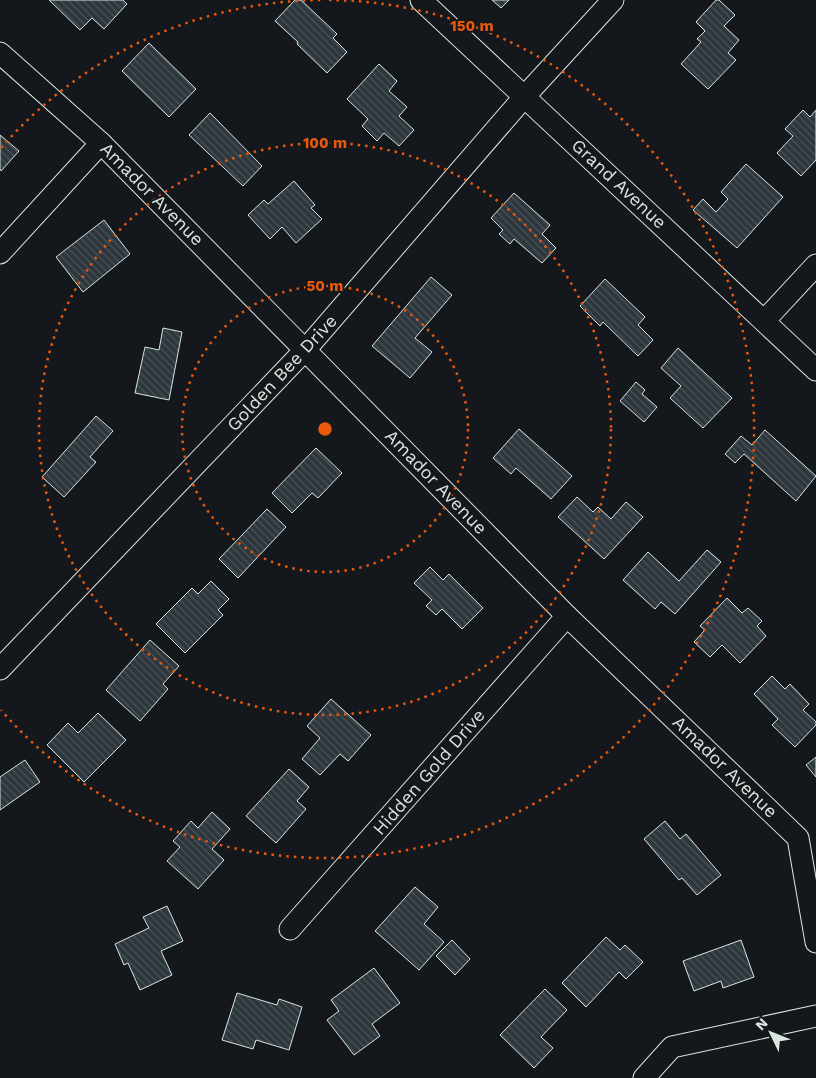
<svg xmlns="http://www.w3.org/2000/svg" width="816" height="1078" viewBox="0 0 816 1078" font-family="'Work Sans',sans-serif">
	<style>
		.building { fill: url(#building-back-hatch); stroke: #d8e6dc }
		.lines { fill: none; stroke-linecap: round; stroke-linejoin: round }
		.minor-casing { stroke: #d8e6dc; stroke-width: 23 }
		.minor { stroke: #14181c; stroke-width: 21 }
		.ring { fill: none; stroke: #e8590c; stroke-width: 2.5; stroke-dasharray: 2.5 5 }
		.labels { text-anchor: middle; stroke-width: 4; stroke-linejoin: round; paint-order: stroke }
		.street-label { font-size: 18px; fill: #d8e6dc; stroke: #14181c }
		.centre { fill: #e8590c; stroke: #14181c; stroke-width: 2.5 }
		.ring-label { font-size: 15px; text-anchor: middle; font-weight: bold; fill: #e8590c; stroke: #14181c; stroke-width: 4; stroke-linejoin: round; paint-order: stroke }
	</style>
	<defs>
		<pattern id="building-back-hatch" width="6" height="6" patternUnits="userSpaceOnUse" patternTransform="scale(1.25)"><rect width="6" height="6" fill="#2c363c"/><path d="M-1 5l2 2M0 0l6 6M5-1l2 2" fill="none" stroke="#4a5358"/></pattern>
	</defs>
	<rect width="100%" height="100%" fill="#14181c"/>
	<g class="building">
		<polygon points="49,0 123,0 127,4 104,29 92,18 80,30"/>
		<polygon points="295,0 301,0 337,34 333,38 347,52 327,73 297,44 298,42 275,21"/>
		<polygon points="492,0 509,0 501,8"/>
		<polygon points="716,0 719,0 735,15 724,26 739,40 728,53 736,60 708,89 681,64 701,42 697,39 705,31 696,22"/>
		<polygon points="149,43 196,89 169,117 122,71"/>
		<polygon points="379,64 397,81 389,91 407,107 399,116 414,130 399,146 384,133 377,141 362,126 368,119 347,99"/>
		<polygon points="803,110 810,117 816,110 816,160 801,176 777,153 793,136 785,129"/>
		<polygon points="210,113 262,166 243,186 189,135"/>
		<polygon points="0,135 19,151 1,171 0,169"/>
		<polygon points="746,164 783,197 737,248 693,210 703,199 716,212 728,199 721,192"/>
		<polygon points="294,181 315,205 311,208 322,219 296,243 282,227 270,239 248,215 264,200 268,204"/>
		<polygon points="514,193 550,225 542,234 556,248 542,263 514,239 510,244 499,234 503,230 491,218"/>
		<polygon points="104,220 130,254 83,292 56,257"/>
		<polygon points="431,277 452,295 415,338 432,352 410,378 372,346"/>
		<polygon points="605,279 645,317 638,325 653,340 638,356 603,322 600,326 580,306"/>
		<polygon points="163,328 182,332 169,400 135,393 145,347 159,350"/>
		<polygon points="678,348 732,398 703,428 670,398 681,386 661,368"/>
		<polygon points="636,382 645,390 642,394 657,407 644,422 620,401"/>
		<polygon points="96,416 113,431 90,457 96,462 64,497 42,477"/>
		<polygon points="519,429 572,476 551,499 516,468 511,474 493,458"/>
		<polygon points="765,430 816,476 796,501 744,454 735,463 725,454 741,436 752,445"/>
		<polygon points="316,448 342,473 318,498 312,493 292,513 272,493"/>
		<polygon points="577,497 593,512 598,507 611,519 626,502 643,517 604,559 558,517"/>
		<polygon points="267,509 286,527 238,578 219,559"/>
		<polygon points="707,550 721,562 675,614 661,602 655,609 623,580 648,552 679,581"/>
		<polygon points="430,567 443,580 449,574 483,608 462,629 442,609 436,615 426,606 432,600 414,583"/>
		<polygon points="211,581 229,599 218,610 223,615 185,653 156,624 192,588 198,594"/>
		<polygon points="727,598 742,613 748,608 762,621 757,626 766,636 740,663 722,645 710,657 694,642 705,630 700,626"/>
		<polygon points="150,640 179,666 163,684 168,689 140,721 106,690"/>
		<polygon points="772,676 785,689 790,684 809,704 803,710 816,722 816,725 795,747 772,725 778,719 754,694"/>
		<polygon points="331,699 371,735 348,761 340,754 320,775 302,759 320,738 307,726"/>
		<polygon points="98,713 126,740 84,782 47,745 68,723 78,733"/>
		<polygon points="816,757 816,777 806,765"/>
		<polygon points="25,760 40,782 0,810 0,777"/>
		<polygon points="289,769 309,787 297,801 306,809 276,843 246,816"/>
		<polygon points="212,812 230,829 212,849 224,860 198,889 167,861 180,847 173,841 191,821 198,828"/>
		<polygon points="665,821 680,839 686,834 721,875 697,895 682,878 679,880 644,839"/>
		<polygon points="415,887 438,907 424,924 444,942 419,970 375,931"/>
		<polygon points="167,906 183,941 161,951 172,975 140,990 128,963 124,965 115,944 149,928 143,917"/>
		<polygon points="606,937 620,950 625,945 643,962 626,979 619,972 586,1007 562,983"/>
		<polygon points="452,940 470,959 455,975 436,956"/>
		<polygon points="741,940 754,977 723,988 721,981 694,991 683,961"/>
		<polygon points="374,968 400,1003 372,1024 380,1036 354,1055 327,1020 339,1011 331,1000"/>
		<polygon points="545,989 567,1010 541,1037 553,1048 534,1068 500,1035"/>
		<polygon points="237,993 277,1005 279,999 302,1007 289,1050 256,1040 253,1049 222,1040"/>
	</g>
	<g class="lines">
		<g class="minor-casing">
			<g id="minor">
				<polyline points="421,0 816,370"/>
				<polyline points="0,53 101,143 567,616 798,838 816,942"/>
				<polyline points="0,253 101,143"/>
				<polyline points="764,321 816,265"/>
				<polyline points="0,669 306,349 525,96 613,0"/>
				<polyline points="290,929 567,616"/>
				<polyline points="644,1078 672,1047 816,1016"/>
			</g>
		</g>
		<use href="#minor" class="minor"/>
	</g>
	<g class="ring">
		<circle cx="325" cy="429" r="143"/>
		<circle cx="325" cy="429" r="286"/>
		<path d="M1 148A429 429 0 0 1 321 0M329 0A429 429 0 1 1 1 710"/>
	</g>
	<g class="labels">
		<g class="street-label">
			<text transform="translate(619 184) rotate(43)" y="6">Grand Avenue</text>
			<text transform="translate(152 194) rotate(45)" y="6">Amador Avenue</text>
			<text transform="translate(282 373) rotate(-47)" y="6">Golden Bee Drive</text>
			<text transform="translate(436 482) rotate(46)" y="6">Amador Avenue</text>
			<text transform="translate(725 767) rotate(44)" y="6">Amador Avenue</text>
			<text transform="translate(429 772) rotate(-49)" y="6">Hidden Gold Drive</text>
		</g>
	</g>
	<circle cx="325" cy="429" r="8" class="centre"/>
	<g class="ring-label">
		<text x="472" y="31">150 m</text>
		<text x="325" y="148">100 m</text>
		<text x="325" y="291">50 m</text>
	</g>
	<g transform="translate(771 1033) rotate(313)" stroke="#14181c" stroke-width="4" paint-order="stroke">
	<path d="M0-4L9 19L0 12L-9 19Z" fill="#d8e6dc"/>
	<text y="-8" font-size="14" font-weight="bold" text-anchor="middle" fill="#d8e6dc">N</text>
	</g>
</svg>
